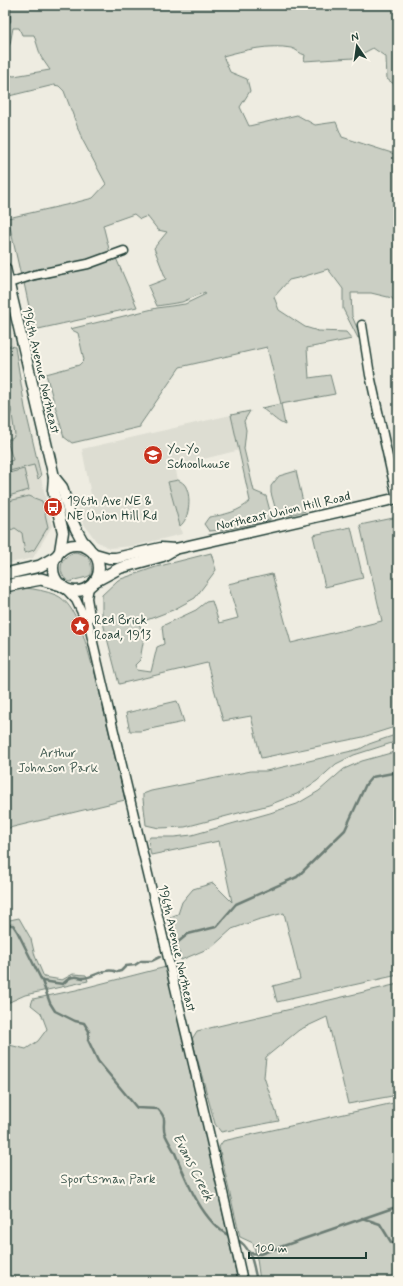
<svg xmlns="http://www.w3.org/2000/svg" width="403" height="1286" viewBox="0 0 403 1286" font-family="Mynerve,sans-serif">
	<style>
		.built { fill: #ddddd2 }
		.green { fill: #cbcfc4; stroke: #75867c }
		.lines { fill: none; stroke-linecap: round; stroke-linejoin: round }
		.stream { stroke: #6c7d74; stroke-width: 2.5 }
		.minor-casing { stroke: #1f3d34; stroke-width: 11 }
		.tertiary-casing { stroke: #1f3d34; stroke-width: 13 }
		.secondary-casing { stroke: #1f3d34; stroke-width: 14 }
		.minor { stroke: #fbf7ec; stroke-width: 8 }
		.tertiary { stroke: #fbf7ec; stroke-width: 10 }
		.secondary { stroke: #fbf7ec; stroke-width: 11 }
		.labels { text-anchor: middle; stroke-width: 4; stroke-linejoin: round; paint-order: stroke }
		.street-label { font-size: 13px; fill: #1f3d34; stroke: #fbf7ec }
		.poi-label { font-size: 13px; fill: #1f3d34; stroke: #fbf7ec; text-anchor: start }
		.park-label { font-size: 13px; fill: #415a51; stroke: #fbf7ec }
		.water-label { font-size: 14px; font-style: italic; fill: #455d54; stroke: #fbf7ec }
	</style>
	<rect width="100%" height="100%" fill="#eeece1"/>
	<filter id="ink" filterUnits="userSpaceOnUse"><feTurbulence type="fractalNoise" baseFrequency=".025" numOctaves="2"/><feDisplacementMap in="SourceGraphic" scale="8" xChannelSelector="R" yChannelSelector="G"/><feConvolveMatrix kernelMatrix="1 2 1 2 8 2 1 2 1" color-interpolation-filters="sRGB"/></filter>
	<g filter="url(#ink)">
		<g class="built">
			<polygon points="5,310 15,347 25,408 52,526 33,558 5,564"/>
			<polygon points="231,415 240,450 175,466 178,480 168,482 182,534 134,546 109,548 96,541 82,521 77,504 92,500 82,449"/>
		</g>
		<g class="green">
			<path d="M5,5H398V87L387,79L386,57L373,48L354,58L304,61L305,55C300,54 296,49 291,48C269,44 245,50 223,56L230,72L247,79L250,91L240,107L249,126L297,115L315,125L336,122L342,137L398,155V307L392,298L371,293H351L352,316L361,337L358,338L343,309V289L328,269L302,277L289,280L274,297L279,310L305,327L318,331L346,332L352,339L307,348L309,378L330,375L335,394L281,404L285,425C275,421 270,413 261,408L281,404L267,347L180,367L140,425V427L72,443L64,437L46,374L79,365L84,360L78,333L70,329L157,308L185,304L206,294L205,292L182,302L157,306L148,286L166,279L154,248L167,232L158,230L147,216L140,219L134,214L103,225L110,253L84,261L21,276L8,218L70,204L93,198L106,184L82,139L64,91L59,86L54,85L5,97V59L8,75L14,76L50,70L41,57L34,35H22L19,28H13L10,44L5,52Z"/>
			<polygon points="116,258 137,307 34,330 24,283 94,266"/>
			<polygon points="5,345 15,347 25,408 41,476 38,479 34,465 5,472 5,463 13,460 8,444 9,443 8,439 12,439 15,435 11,408 5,405 5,371 8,371 5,357"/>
			<path d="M250,411L244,421L246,430L244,449L254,491L266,496L270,511V520L225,530L209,531L204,524L209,517C224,515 239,512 250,501L231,415Z"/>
			<polygon points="24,469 29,490 5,497 5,474"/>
			<polygon points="296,471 305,511 282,517 277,514 271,493 271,486 279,476"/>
			<path d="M178,480C180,481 182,482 184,484C192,493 190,519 180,526L168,482Z"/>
			<polygon points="29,496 42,501 48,527 34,550 25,553 22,533 15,528 11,530 5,518 5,502"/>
			<polygon points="398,517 398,726 363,737 261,758 251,716 223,721 207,663 119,684 102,619 102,595 118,580 156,567 211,553 216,570 195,598 173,610 139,623 144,637 140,660 135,665 137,670 151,672 157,647 164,644 162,626 196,610 206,602 212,601 219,623 238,618 228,584 272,574 291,643 382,621 360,525"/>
			<polygon points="351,527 363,578 325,587 313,535"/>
			<path d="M74,552C89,554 93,561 91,575C85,579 77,578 70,582C60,578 58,564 66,557C68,555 71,554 74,552Z"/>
			<path d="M25,588C35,589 46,591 56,595C77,604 86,644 92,665L94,669L125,800L5,829V592Z"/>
			<polygon points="177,701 184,722 140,731 130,731 126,713"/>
			<polygon points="398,734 398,741 354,755 336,764 317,781 297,794 269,805 185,827 159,828 146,825 143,799 143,794 151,791 251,771 266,771 360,749 369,744"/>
			<polygon points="398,751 398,975 277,1002 273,986 300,979 284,913 257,920 232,929 212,947 181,960 170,917 178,914 182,902 193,889 213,883 232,902 219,841 151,855 148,840 150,837 174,837 192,835 270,813 297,804 319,791 344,769 362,761"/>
			<polygon points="19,918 31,939 35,956 44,977 62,980 73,974 86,975 88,981 25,995 5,1004 5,921"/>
			<polygon points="166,967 182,1031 238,1281 5,1281 5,1044 26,1049 38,1041 47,1029 41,1013 31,1005 33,999 76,990"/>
			<polygon points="398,984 398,1095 348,1104 327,1017 299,1030 266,1057 264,1077 279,1121 221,1132 215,1124 192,1039 197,1031"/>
			<polygon points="398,1102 398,1281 260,1281 257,1259 253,1243 240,1237 219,1147 223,1141"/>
		</g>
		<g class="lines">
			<g class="stream">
				<polyline points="5,28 10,21 10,5"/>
				<path d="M5,925H13L17,931L42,981L50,1003L55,1011L75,1021L84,1023L89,1031L88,1040L98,1061L137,1108L158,1109C169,1121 161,1122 165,1134C168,1141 172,1147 175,1153C186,1180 203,1223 230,1236"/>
				<polyline points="177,943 188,934 216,927 236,904 297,877 345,830 366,784 372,777 398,772"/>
				<path d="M42,981L63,984C66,981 69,977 74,977C77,976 80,978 83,978C96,977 104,967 117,972L121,971L126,966L135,965L141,961H152L160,957"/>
				<polyline points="362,1218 380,1224 391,1242 398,1248"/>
				<path d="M236,1239C252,1247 253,1265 257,1281"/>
				<polyline points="250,1253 260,1254 393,1208 398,1211"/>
			</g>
			<g class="minor-casing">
				<g id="minor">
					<polyline points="9,283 34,275 88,264 124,251"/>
					<polyline points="362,325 370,375 397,498"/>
					<polyline points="64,587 76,600 84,617 88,621"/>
					<path d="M89,587L87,598L90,616L88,621C139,841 194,1060 243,1281"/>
				</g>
			</g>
			<g class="tertiary-casing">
				<g id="tertiary">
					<polyline points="5,268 54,477 53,490 63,532 60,551"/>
					<polyline points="54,477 62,487 70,516 76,529 82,540 89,548"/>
					<circle cx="76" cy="568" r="23"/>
					<polyline points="95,554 109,558 116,558 161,548 175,549 398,498"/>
					<polyline points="94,582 120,568 163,556 175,549"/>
				</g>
			</g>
			<g class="secondary-casing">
				<g id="secondary">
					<polyline points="5,574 40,566 56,557"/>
					<polyline points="5,586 41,579 61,585"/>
				</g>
			</g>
			<use href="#minor" class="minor"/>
			<use href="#tertiary" class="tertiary"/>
			<use href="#secondary" class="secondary"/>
		</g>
	</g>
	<defs>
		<g id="school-disc" transform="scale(1)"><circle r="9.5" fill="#c8321e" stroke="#fbf7ec"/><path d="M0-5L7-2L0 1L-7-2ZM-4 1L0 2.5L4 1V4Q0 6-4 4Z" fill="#fff"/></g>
		<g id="bus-disc" transform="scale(1)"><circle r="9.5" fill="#c8321e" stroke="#fbf7ec"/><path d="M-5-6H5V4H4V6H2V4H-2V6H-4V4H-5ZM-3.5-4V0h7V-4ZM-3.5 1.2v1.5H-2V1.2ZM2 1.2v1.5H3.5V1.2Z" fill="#fff"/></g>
		<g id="sight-disc" transform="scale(1)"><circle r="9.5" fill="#c8321e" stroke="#fbf7ec"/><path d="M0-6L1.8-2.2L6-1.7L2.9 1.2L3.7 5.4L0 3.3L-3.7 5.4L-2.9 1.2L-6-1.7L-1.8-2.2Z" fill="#fff"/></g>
	</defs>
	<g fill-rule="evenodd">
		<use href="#school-disc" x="153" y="455"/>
		<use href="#bus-disc" x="53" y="507"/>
		<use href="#sight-disc" x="80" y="626"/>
	</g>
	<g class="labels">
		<g class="street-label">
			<text transform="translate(42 370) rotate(77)" y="5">196th Avenue Northeast</text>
			<text transform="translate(283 510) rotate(-13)" y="5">Northeast Union Hill Road</text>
			<text transform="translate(178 948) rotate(77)" y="5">196th Avenue Northeast</text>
		</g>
		<g class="poi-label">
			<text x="167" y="453">Yo-Yo<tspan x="167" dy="15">Schoolhouse</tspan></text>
			<text x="67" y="505">196th Ave NE &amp;<tspan x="67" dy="15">NE Union Hill Rd</tspan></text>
			<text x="94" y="624">Red Brick<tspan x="94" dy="15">Road, 1913</tspan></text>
		</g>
		<g class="park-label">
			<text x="58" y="757">Arthur<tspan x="58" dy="15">Johnson Park</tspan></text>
			<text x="108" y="1183">Sportsman Park</text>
		</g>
		<g class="water-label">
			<text transform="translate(194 1167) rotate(63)" y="5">Evans Creek</text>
		</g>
	</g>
	<rect width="403" height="1286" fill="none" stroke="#fbf7ec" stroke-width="20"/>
	<rect x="10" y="10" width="383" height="1266" fill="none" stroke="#1f3d34" stroke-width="1.5" filter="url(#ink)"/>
	<g transform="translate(357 46) rotate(347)" stroke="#fbf7ec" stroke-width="3" paint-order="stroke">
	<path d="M0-3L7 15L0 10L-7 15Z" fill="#1f3d34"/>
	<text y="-6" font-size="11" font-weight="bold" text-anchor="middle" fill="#1f3d34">N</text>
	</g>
	<path d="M249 1252v6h117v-6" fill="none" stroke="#1f3d34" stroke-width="2"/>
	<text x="255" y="1252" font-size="12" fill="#1f3d34" stroke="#fbf7ec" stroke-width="3" paint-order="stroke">100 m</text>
</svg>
